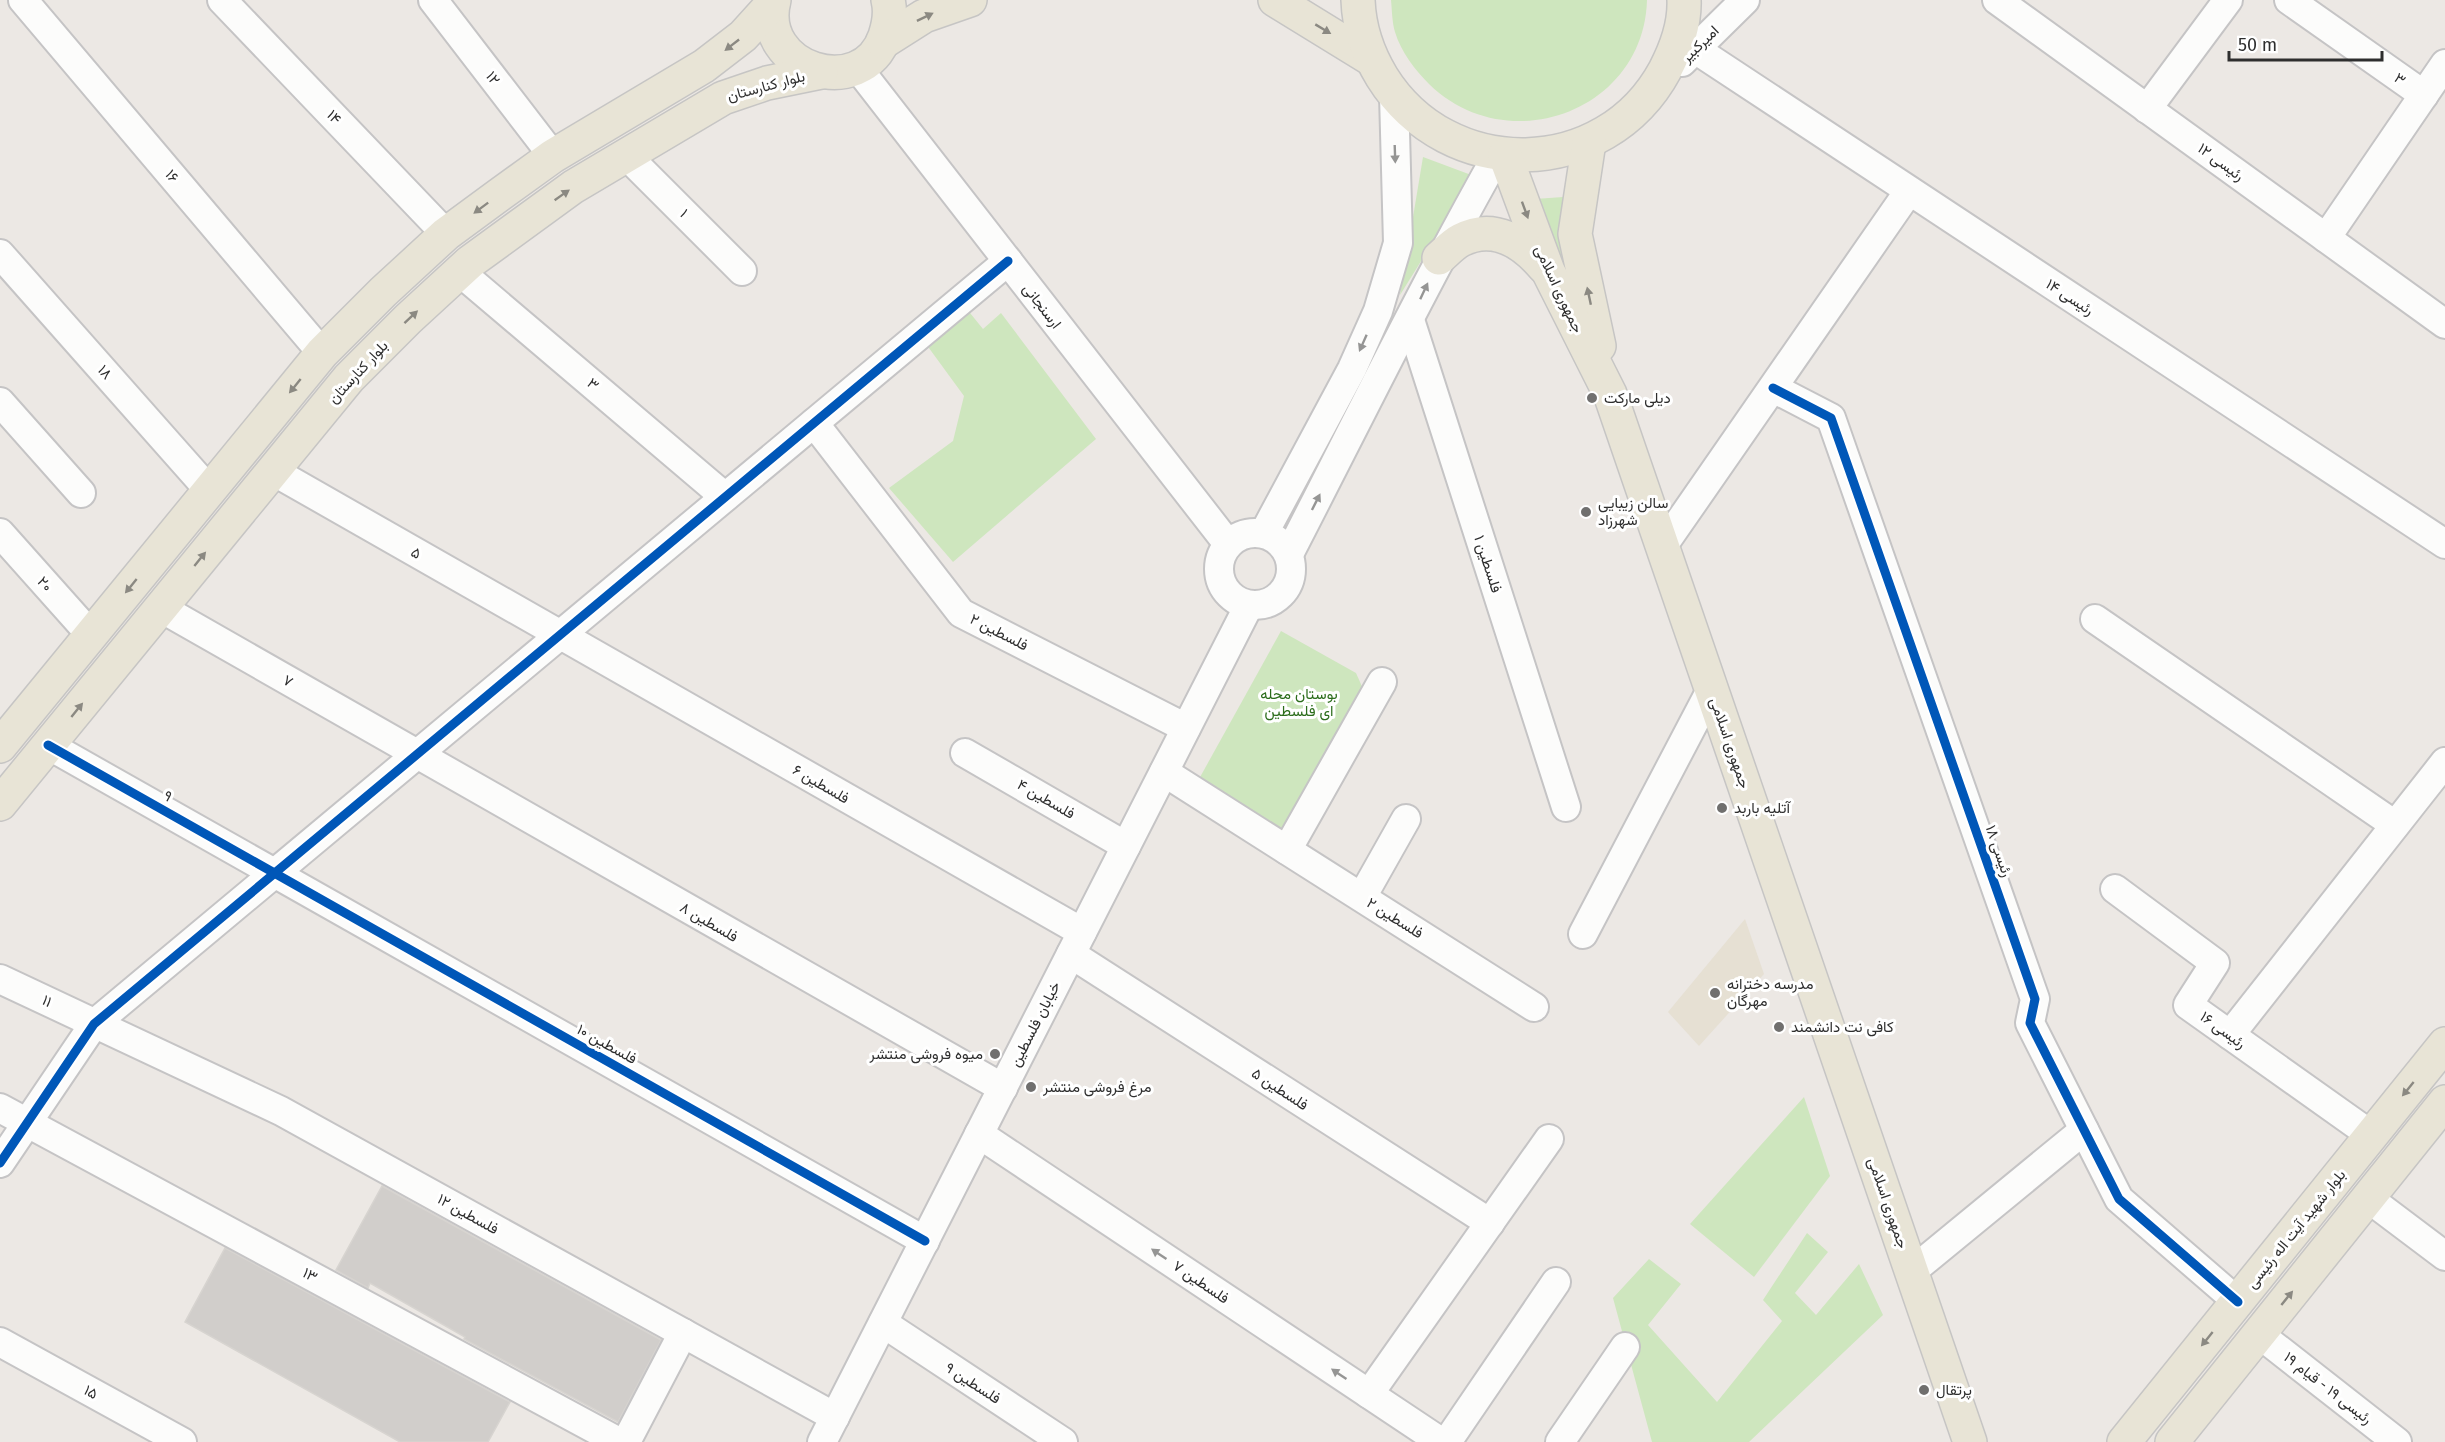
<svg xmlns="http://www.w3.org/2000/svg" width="2445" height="1442" viewBox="0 0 2445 1442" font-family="'Fira Sans',Vazirmatn,sans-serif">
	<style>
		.education { fill: #e6e0d3 }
		.green { fill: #cee6be }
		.building { fill: #d1cecb; stroke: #d7d4d0; stroke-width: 1.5 }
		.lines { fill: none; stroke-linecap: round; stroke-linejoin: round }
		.minor-casing { stroke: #c5c4c5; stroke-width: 32 }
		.major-casing { stroke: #c6c5c4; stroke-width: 36 }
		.minor { stroke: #fcfcfb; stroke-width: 28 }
		.major { stroke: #e8e4d6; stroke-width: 33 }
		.cycleway-casing { stroke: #fff; stroke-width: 13 }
		.cycleway { stroke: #0057b8; stroke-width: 9 }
		.oneway { fill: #8b8982 }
		.oneway2 { fill: #959594 }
		.poi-dot { fill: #706f6e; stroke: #fff; stroke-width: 2 }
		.labels { text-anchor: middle; stroke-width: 6; stroke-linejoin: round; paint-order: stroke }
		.street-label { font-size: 15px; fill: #2e2e2e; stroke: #fff }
		.poi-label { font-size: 15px; fill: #2e2e2e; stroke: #fff; text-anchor: start }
		.park-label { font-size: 15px; fill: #2c6d1c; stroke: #fff }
	</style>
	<rect width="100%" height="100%" fill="#ece8e4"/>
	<polygon class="education" points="1745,919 1764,974 1699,1046 1668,1012"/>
	<g class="green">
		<path d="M1391,0H1647C1644,111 1508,161 1429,84C1415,70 1401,52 1395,32C1392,22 1392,10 1391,0Z"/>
		<polygon points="1423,157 1474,176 1400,295"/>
		<polygon points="1563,197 1566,279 1535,199"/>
		<polygon points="966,308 983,329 1001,313 1096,439 953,562 889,488 953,441 964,396 926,344"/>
		<polygon points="1281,631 1356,673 1364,691 1282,835 1199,779"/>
		<polygon points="1804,1097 1830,1176 1754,1277 1690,1224"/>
		<polygon points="1807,1233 1828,1252 1795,1293 1816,1315 1859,1264 1883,1315 1749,1442 1652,1442 1613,1298 1649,1259 1681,1284 1648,1325 1717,1402 1782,1321 1763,1300"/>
	</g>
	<g class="building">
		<polygon points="382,1186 661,1340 618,1422 464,1339 465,1337 370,1283 368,1288 336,1270"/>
		<polygon points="225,1248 510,1402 488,1442 400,1442 185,1322"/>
	</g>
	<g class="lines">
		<g class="minor-casing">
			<g id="minor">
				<polyline points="23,0 322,353"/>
				<polyline points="222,0 446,234"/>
				<polyline points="433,0 553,156"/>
				<polyline points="1997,0 2445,324"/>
				<polyline points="2289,0 2424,95"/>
				<polyline points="1695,49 2445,544"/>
				<polyline points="1682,62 1745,0"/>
				<polyline points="857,67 1228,544"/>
				<polyline points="2147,109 2228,0"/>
				<polyline points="626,155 742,271"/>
				<polyline points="2326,238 2445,64"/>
				<polyline points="0,254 209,490"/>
				<polyline points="460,272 725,497"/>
				<polyline points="1410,320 1566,807"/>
				<polyline points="1773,388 1831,418 2035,999 2030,1023 2119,1199 2238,1302"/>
				<polyline points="0,402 81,493"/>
				<polyline points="814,423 961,613 1186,728"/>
				<polyline points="273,471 1082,932"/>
				<circle cx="1255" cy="569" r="36"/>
				<polyline points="0,533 91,635"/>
				<polyline points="1264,533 1352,369 1378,311 1398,243 1394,95"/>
				<polyline points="1662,547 1909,191"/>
				<path d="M1289,554C1358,420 1424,285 1498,154"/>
				<polyline points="161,608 1003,1088"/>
				<polyline points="2095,619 2395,825"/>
				<polyline points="48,745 925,1241"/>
				<polyline points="965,753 1126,846"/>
				<polyline points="1164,772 1534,1007"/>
				<polyline points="1287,850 1382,682"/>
				<polyline points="2115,889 2215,963 2188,1005 2371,1135"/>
				<polyline points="1362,897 1406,819"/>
				<polyline points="1583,934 1711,690"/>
				<polyline points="1071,954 1490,1223"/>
				<polyline points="0,979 281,1111 835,1417"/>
				<polyline points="2230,1035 2445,762"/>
				<polyline points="0,1108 619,1442"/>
				<polyline points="979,1134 1441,1442"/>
				<polyline points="0,1163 94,1024 1008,261"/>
				<polyline points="2368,1198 2445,1256"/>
				<polyline points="1911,1272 2084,1130"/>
				<polyline points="883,1323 1063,1442"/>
				<polyline points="2259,1334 2397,1442"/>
				<polyline points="0,1342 182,1442"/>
				<polyline points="1369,1394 1549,1139"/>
				<polyline points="626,1442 683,1333"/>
				<polyline points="822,1442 1249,605"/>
				<polyline points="1447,1442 1556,1282"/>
				<polyline points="1560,1442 1625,1347"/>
			</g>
		</g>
		<g class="major-casing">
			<g id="major">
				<path d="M774,0C756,69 862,103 885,36C889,24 891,12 888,0"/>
				<polyline points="1275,0 1371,59"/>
				<path d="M1358,0C1359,28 1368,54 1382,77C1448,183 1605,181 1665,70C1676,49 1685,24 1684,0"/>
				<polyline points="883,42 924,16 970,0"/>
				<polyline points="1589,142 1575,234 1599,346"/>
				<polyline points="1505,155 1548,271 1610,394 1970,1442"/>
				<path d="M1439,258C1446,252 1453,244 1461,240C1494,223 1523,242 1544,267"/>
				<polyline points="0,746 322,353 383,292 446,234 499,195 553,156 704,66 743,36 773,3"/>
				<polyline points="0,804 349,378 408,319 470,262 573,187 723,98 767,83 821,72"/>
				<polyline points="2124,1442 2445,1044"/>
				<polyline points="2172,1442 2445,1102"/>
			</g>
		</g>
		<use href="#minor" class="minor"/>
		<use href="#major" class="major"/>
		<g class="cycleway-casing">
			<g id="cycleway">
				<polyline points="1773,388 1831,418 2035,999 2030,1023 2119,1199 2238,1302"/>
				<polyline points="48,745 925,1241"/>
				<polyline points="0,1163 94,1024 1008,261"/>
			</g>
		</g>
		<use href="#cycleway" class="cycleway"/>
	</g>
	<defs><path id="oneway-solid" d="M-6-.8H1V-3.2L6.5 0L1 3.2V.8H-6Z" transform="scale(1.5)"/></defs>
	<g class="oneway">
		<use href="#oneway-solid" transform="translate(925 17) rotate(-26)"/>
		<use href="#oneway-solid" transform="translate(1323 29) rotate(31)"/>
		<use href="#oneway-solid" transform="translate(732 45) rotate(142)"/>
		<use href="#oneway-solid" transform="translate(562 195) rotate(-35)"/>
		<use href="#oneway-solid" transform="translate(481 208) rotate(143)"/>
		<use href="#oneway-solid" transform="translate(1525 210) rotate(70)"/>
		<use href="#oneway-solid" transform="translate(1589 296) rotate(-102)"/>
		<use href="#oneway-solid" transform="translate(411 317) rotate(-43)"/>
		<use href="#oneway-solid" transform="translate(295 386) rotate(129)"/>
		<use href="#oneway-solid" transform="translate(200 559) rotate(-51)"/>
		<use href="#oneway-solid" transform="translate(131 586) rotate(129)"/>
		<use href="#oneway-solid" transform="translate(77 710) rotate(-51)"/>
		<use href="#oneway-solid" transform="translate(2408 1089) rotate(129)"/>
		<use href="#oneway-solid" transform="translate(2287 1298) rotate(-51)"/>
		<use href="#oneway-solid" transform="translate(2207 1339) rotate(129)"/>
	</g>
	<g class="oneway2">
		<use href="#oneway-solid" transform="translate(1395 154) rotate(88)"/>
		<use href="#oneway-solid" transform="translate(1424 291) rotate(-65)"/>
		<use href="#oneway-solid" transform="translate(1363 343) rotate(114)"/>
		<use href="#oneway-solid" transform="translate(1316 502) rotate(-63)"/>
		<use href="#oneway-solid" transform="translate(1159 1254) rotate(-146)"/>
		<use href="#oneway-solid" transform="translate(1339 1374) rotate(-146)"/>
	</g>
	<g class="poi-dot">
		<circle cx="1592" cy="398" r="6"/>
		<circle cx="1586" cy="512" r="6"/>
		<circle cx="1722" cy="808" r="6"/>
		<circle cx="1715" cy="993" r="6"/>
		<circle cx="1779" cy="1027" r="6"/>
		<circle cx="995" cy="1054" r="6"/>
		<circle cx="1031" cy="1087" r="6"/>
		<circle cx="1924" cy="1390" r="6"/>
	</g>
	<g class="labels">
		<g class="street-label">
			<text transform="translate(1700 44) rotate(-44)" y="5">امیرکبیر</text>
			<text transform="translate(493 78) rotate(52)" y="5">۱۲</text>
			<text transform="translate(2400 79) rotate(35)" y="5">۳</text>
			<text transform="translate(766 86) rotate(-15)" y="5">بلوار کنارستان</text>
			<text transform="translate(334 117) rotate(46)" y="5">۱۴</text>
			<text transform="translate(2221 162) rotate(36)" y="5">رئیسی ۱۲</text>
			<text transform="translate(172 176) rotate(50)" y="5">۱۶</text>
			<text transform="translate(684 213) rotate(45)" y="5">۱</text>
			<text transform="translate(1559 289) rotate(65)" y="5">جمهوری اسلامی</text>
			<text transform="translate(2070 297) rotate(33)" y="5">رئیسی ۱۴</text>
			<text transform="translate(1042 306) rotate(52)" y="5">ارسنجانی</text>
			<text transform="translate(105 372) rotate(48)" y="5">۱۸</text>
			<text transform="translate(358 372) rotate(-47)" y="5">بلوار کنارستان</text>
			<text transform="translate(593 384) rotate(40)" y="5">۳</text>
			<text transform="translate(416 553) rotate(30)" y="5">۵</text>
			<text transform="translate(1488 564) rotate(72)" y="5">فلسطین ۱</text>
			<text transform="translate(45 584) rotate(48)" y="5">۲۰</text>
			<text transform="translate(999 632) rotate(27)" y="5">فلسطین ۲</text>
			<text transform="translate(288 681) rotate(30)" y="5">۷</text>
			<text transform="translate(1730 743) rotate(71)" y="5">جمهوری اسلامی</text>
			<text transform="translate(821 784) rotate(30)" y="5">فلسطین ۶</text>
			<text transform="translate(168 796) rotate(30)" y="5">۹</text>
			<text transform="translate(1046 799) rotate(30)" y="5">فلسطین ۴</text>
			<text transform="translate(1999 851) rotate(71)" y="5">رئیسی ۱۸</text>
			<text transform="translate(1395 918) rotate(32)" y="5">فلسطین ۲</text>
			<text transform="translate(709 922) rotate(30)" y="5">فلسطین ۸</text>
			<text transform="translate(47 1001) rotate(26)" y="5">۱۱</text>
			<text transform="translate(1035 1024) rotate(-63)" y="5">خیابان فلسطین</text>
			<text transform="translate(2223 1030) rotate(36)" y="5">رئیسی ۱۶</text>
			<text transform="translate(607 1044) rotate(29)" y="5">فلسطین ۱۰</text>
			<text transform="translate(1280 1089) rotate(33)" y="5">فلسطین ۵</text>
			<text transform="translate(1888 1203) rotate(71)" y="5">جمهوری اسلامی</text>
			<text transform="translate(468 1214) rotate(29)" y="5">فلسطین ۱۲</text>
			<text transform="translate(2296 1229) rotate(-51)" y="5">بلوار شهید آیت اله رئیسی</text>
			<text transform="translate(310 1275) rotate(28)" y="5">۱۳</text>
			<text transform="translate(1201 1282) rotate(34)" y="5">فلسطین ۷</text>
			<text transform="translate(973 1383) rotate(33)" y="5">فلسطین ۹</text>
			<text transform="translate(2328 1388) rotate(38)" y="5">رئیسی ۱۹ - قیام ۱۹</text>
			<text transform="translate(91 1392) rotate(29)" y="5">۱۵</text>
		</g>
		<g class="poi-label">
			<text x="1604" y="403">دیلی مارکت</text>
			<text x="1598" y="508">سالن زیبایی<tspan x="1598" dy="17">شهرزاد</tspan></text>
			<text x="1734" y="813">آتلیه باربد</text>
			<text x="1727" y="989">مدرسه دخترانه<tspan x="1727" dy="17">مهرگان</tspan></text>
			<text x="1791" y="1032">کافی نت دانشمند</text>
			<text x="983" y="1059" text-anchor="end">میوه فروشی منتشر</text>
			<text x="1043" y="1092">مرغ فروشی منتشر</text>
			<text x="1936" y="1395">پرتقال</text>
		</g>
		<g class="park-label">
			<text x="1299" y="699">بوستان محله<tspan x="1299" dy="17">ای فلسطین</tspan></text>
		</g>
	</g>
	<path d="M2229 51v9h153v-9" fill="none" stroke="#2e2e2e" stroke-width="3"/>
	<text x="2238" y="51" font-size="18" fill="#2e2e2e" stroke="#ffffff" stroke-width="4.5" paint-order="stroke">50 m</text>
</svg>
